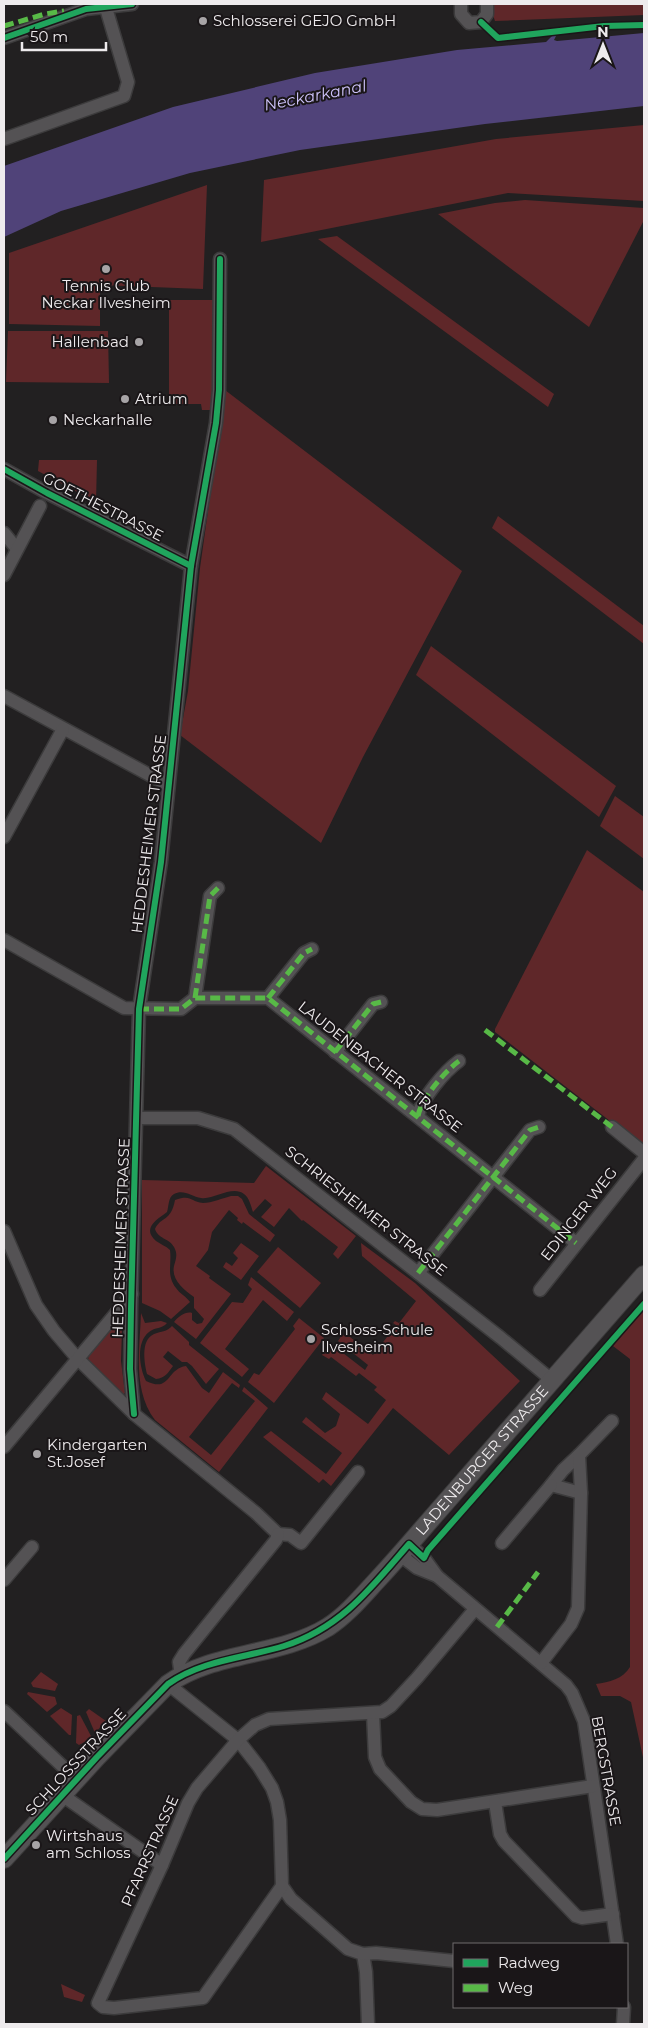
<svg xmlns="http://www.w3.org/2000/svg" width="648" height="2028" viewBox="0 0 648 2028" font-family="Montserrat,sans-serif">
	<style>
		.green { fill: #5f2729 }
		.water { fill: #504379 }
		.lines { fill: none; stroke-linecap: round; stroke-linejoin: round }
		.minor-casing { stroke: #3c3b3c; stroke-width: 15 }
		.secondary-casing { stroke: #3c3b3c; stroke-width: 20 }
		.minor { stroke: #545254; stroke-width: 12 }
		.secondary { stroke: #545254; stroke-width: 18 }
		.quiet { stroke: #58b947; stroke-width: 5; stroke-dasharray: 10 5; stroke-linecap: butt }
		.cycleway-casing { stroke: #1a1618; stroke-width: 9 }
		.cycleway { stroke: #20a55d; stroke-width: 6 }
		.poi-dot { fill: #a7a4a6; stroke: #1a1618; stroke-width: 2 }
		.labels { text-anchor: middle; stroke-width: 4; stroke-linejoin: round; paint-order: stroke }
		.poi-label { font-size: 15px; fill: #eeebed; stroke: #1a1618; text-anchor: start }
		.street-label { font-size: 15px; fill: #eeebed; stroke: #1a1618 }
		.water-label { font-size: 16px; font-style: italic; fill: #cec3fa; stroke: #1a1618 }
	</style>
	<rect width="100%" height="100%" fill="#222021"/>
	<g class="green">
		<polygon points="489,4 644,4 644,15 495,21"/>
		<polygon points="644,125 644,201 508,193 261,242 264,180 496,139"/>
		<polygon points="207,185 203,289 100,285 100,326 9,324 9,253"/>
		<polygon points="525,200 644,208 644,220 589,327 438,214 495,203"/>
		<polygon points="337,236 554,394 548,407 318,239"/>
		<polygon points="169,300 213,300 212,410 202,410 201,404 169,404"/>
		<polygon points="8,331 108,331 109,383 6,382"/>
		<polygon points="225,390 462,571 363,757 321,843 180,735 188,691 200,568"/>
		<polygon points="39,460 97,460 96,502 38,471"/>
		<polygon points="498,516 644,626 644,644 492,528"/>
		<polygon points="431,646 616,786 599,817 416,675"/>
		<polygon points="615,796 644,817 644,859 600,826"/>
		<polygon points="587,850 644,892 644,1141 641,1145 495,1032 495,1029"/>
		<path d="M266,1166L356,1236L338,1259L333,1254L338,1247L303,1220L302,1221L289,1208L274,1227L261,1217L272,1205L265,1199L253,1212C251,1206 249,1197 244,1194C232,1185 214,1200 201,1198C192,1197 184,1189 174,1194C168,1197 169,1206 167,1212C158,1219 141,1228 156,1241C160,1244 166,1246 170,1250C172,1265 166,1275 176,1288C180,1294 186,1296 190,1302L171,1319L160,1311L142,1303V1180L254,1183Z"/>
		<path d="M231,1196H238L242,1199L249,1214L275,1235L270,1242L243,1222L242,1224L237,1220L238,1218L229,1210L212,1232L208,1250L196,1266L210,1276L209,1278L231,1294L196,1339L174,1322C178,1317 186,1311 192,1313V1320L197,1324L202,1323L204,1319L194,1308V1297C184,1290 171,1280 174,1266C176,1259 178,1254 174,1247C169,1238 158,1239 155,1229C161,1216 171,1222 175,1200C192,1194 190,1202 203,1203C212,1203 223,1198 231,1196Z"/>
		<polygon points="241,1243 259,1256 241,1280 223,1267 226,1262 232,1266 238,1258 233,1253"/>
		<polygon points="361,1243 415,1283 520,1381 449,1455 393,1408 331,1486 323,1479 319,1483 263,1437 271,1431 326,1474 342,1453 302,1422 306,1417 325,1433 336,1426 340,1414 322,1399 326,1392 368,1424 386,1400 374,1390 377,1387 359,1373 356,1376 331,1357 329,1359 322,1355 330,1343 365,1370 368,1365 338,1341 342,1335 350,1337 373,1355 391,1332 388,1330 389,1328 392,1330 396,1325 393,1323 395,1321 399,1323 416,1301 362,1256"/>
		<polygon points="278,1247 321,1283 300,1308 257,1272"/>
		<polygon points="251,1277 294,1312 287,1321 263,1300 225,1349 249,1369 242,1377 200,1343 232,1302 243,1303 252,1289 248,1285"/>
		<path d="M644,1309V1762L631,1702L620,1696H601L596,1684C609,1682 623,1679 630,1667V1359L613,1346Z"/>
		<path d="M141,1313L145,1323L161,1321L167,1323C162,1329 155,1327 149,1332C136,1342 139,1367 146,1381C171,1393 166,1369 186,1366L202,1388L209,1393L223,1372L240,1385L239,1388L232,1383L189,1437L211,1455L255,1401L242,1391L244,1387L268,1408L219,1472L155,1420C132,1390 140,1348 141,1313Z"/>
		<polygon points="299,1318 324,1338 274,1403 248,1382 254,1373 259,1375 295,1329 293,1326"/>
		<path d="M115,1323L122,1329L121,1361L125,1393L122,1396L89,1364C84,1349 105,1333 115,1323Z"/>
		<path d="M172,1326L189,1342V1345L219,1369L206,1384L192,1366L187,1362H182L168,1351L163,1357L173,1366C168,1373 165,1378 156,1379L147,1374C144,1361 140,1337 157,1333C164,1331 167,1331 172,1326Z"/>
		<polygon points="41,1672 58,1684 55,1691 33,1687 31,1683"/>
		<polygon points="28,1692 55,1697 57,1704 47,1712 27,1694"/>
		<polygon points="61,1708 72,1715 71,1735 69,1735 50,1716"/>
		<polygon points="89,1709 106,1721 95,1733 86,1712"/>
		<polygon points="80,1715 92,1738 79,1745 76,1743 77,1716"/>
		<polygon points="61,1984 85,1995 82,2002 64,1997"/>
	</g>
	<polygon class="water" points="644,33 644,106 485,124 300,150 190,173 61,211 4,237 4,166 173,107 315,73 457,50 546,42 552,36 556,36 554,40 557,41"/>
	<g class="lines">
		<g class="minor-casing">
			<g id="minor">
				<polyline points="461,4 461,14 469,23 481,22 487,14 487,4"/>
				<polyline points="4,38 86,9 132,4"/>
				<polyline points="4,139 124,96 128,82 106,8"/>
				<polyline points="4,469 47,493 191,566"/>
				<polyline points="4,533 17,549"/>
				<polyline points="4,575 40,506"/>
				<polyline points="4,696 168,785"/>
				<polyline points="4,837 63,729"/>
				<polyline points="4,940 124,1008 181,1009 195,998 268,998 576,1243"/>
				<polyline points="195,998 210,896 218,888"/>
				<polyline points="268,998 304,953 312,949"/>
				<polyline points="335,1052 373,1004 381,1002"/>
				<path d="M418,1116C421,1099 445,1071 459,1061"/>
				<polyline points="137,1118 198,1118 234,1129 501,1338 553,1381"/>
				<polyline points="612,1127 644,1153"/>
				<polyline points="4,1231 36,1305 54,1331 77,1358 134,1414 256,1513 278,1534"/>
				<polyline points="418,1273 530,1130 539,1127"/>
				<polyline points="540,1290 644,1159"/>
				<polyline points="134,1414 130,1369 131,1309 139,1009 161,862 191,566 216,423 219,390 220,259"/>
				<polyline points="4,1447 132,1294"/>
				<polyline points="579,1455 563,1470 551,1485 581,1493"/>
				<polyline points="278,1534 290,1535 301,1543 358,1472"/>
				<polyline points="502,1543 551,1485"/>
				<polyline points="409,1544 424,1558 437,1576 566,1685 572,1693 584,1721 617,1944"/>
				<polyline points="400,1555 417,1568 437,1576"/>
				<polyline points="4,1580 32,1547"/>
				<polyline points="541,1663 571,1624 578,1608 581,1493 579,1455 612,1421"/>
				<polyline points="181,1675 179,1662 184,1654 276,1540 278,1534"/>
				<polyline points="168,1684 238,1740 259,1767 272,1788 277,1802 280,1820 282,1886 291,1899 348,1949 363,1954 366,1972 368,2024"/>
				<polyline points="4,1711 76,1779"/>
				<polyline points="373,1714 375,1757 380,1769 411,1802 422,1809 437,1810 593,1786"/>
				<polyline points="62,1795 162,1865"/>
				<polyline points="495,1802 500,1834 504,1841 576,1916 582,1918 613,1914"/>
				<polyline points="282,1886 203,1998 114,2008 103,2007 98,2003 162,1865 188,1803 197,1788 238,1740 255,1725 269,1719 382,1712 391,1706 417,1678 475,1609"/>
				<polyline points="363,1954 376,1953 454,1961"/>
				<polyline points="623,2024 624,2007"/>
			</g>
		</g>
		<g class="secondary-casing">
			<g id="secondary">
				<path id="s1" d="M4,1859L97,1757L168,1684C215,1651 279,1657 328,1627C348,1614 364,1594 380,1577C402,1553 423,1528 445,1503C511,1427 578,1351 644,1275"/>
			</g>
		</g>
		<use href="#minor" class="minor"/>
		<use href="#secondary" class="secondary"/>
		<g class="quiet">
			<polyline points="4,26 45,14 64,11"/>
			<polyline points="195,998 210,896 218,888"/>
			<polyline points="268,998 304,953 312,949"/>
			<polyline points="139,1009 181,1009 195,998 268,998 576,1243"/>
			<polyline points="485,1030 612,1127"/>
			<polyline points="335,1052 373,1004 381,1002"/>
			<path d="M418,1116C421,1099 445,1071 459,1061"/>
			<polyline points="418,1273 530,1130 539,1127"/>
			<polyline points="497,1627 538,1572"/>
		</g>
		<g class="cycleway-casing">
			<g id="cycleway">
				<polyline points="481,22 498,38 604,26 644,25"/>
				<polyline points="4,38 86,9 132,4"/>
				<polyline points="4,469 47,493 191,566"/>
				<polyline points="134,1414 130,1369 131,1309 139,1009 161,862 191,566 216,423 219,390 220,259"/>
				<path d="M4,1859L97,1757L168,1684C202,1660 245,1658 284,1646C341,1628 371,1588 409,1544L424,1558L428,1550L644,1304"/>
			</g>
		</g>
		<use href="#cycleway" class="cycleway"/>
	</g>
	<g class="poi-dot">
		<circle cx="203" cy="21" r="5"/>
		<circle cx="106" cy="269" r="5"/>
		<circle cx="139" cy="342" r="5"/>
		<circle cx="125" cy="399" r="5"/>
		<circle cx="53" cy="420" r="5"/>
		<circle cx="311" cy="1339" r="5"/>
		<circle cx="37" cy="1454" r="5"/>
		<circle cx="36" cy="1845" r="5"/>
	</g>
	<g class="labels">
		<g class="poi-label">
			<text x="213" y="26">Schlosserei GEJO GmbH</text>
			<text x="106" y="291" text-anchor="middle">Tennis Club<tspan x="106" dy="17">Neckar Ilvesheim</tspan></text>
			<text x="129" y="347" text-anchor="end">Hallenbad</text>
			<text x="135" y="404">Atrium</text>
			<text x="63" y="425">Neckarhalle</text>
			<text x="321" y="1335">Schloss-Schule<tspan x="321" dy="17">Ilvesheim</tspan></text>
			<text x="47" y="1450">Kindergarten<tspan x="47" dy="17">St.Josef</tspan></text>
			<text x="46" y="1841">Wirtshaus<tspan x="46" dy="17">am Schloss</tspan></text>
		</g>
		<g class="street-label">
			<text transform="translate(103 507) rotate(27)" y="5">GOETHESTRASSE</text>
			<text transform="translate(149 834) rotate(-83)" y="5">HEDDESHEIMER STRASSE</text>
			<text transform="translate(380 1067) rotate(38)" y="5">LAUDENBACHER STRASSE</text>
			<text transform="translate(366 1211) rotate(38)" y="5">SCHRIESHEIMER STRASSE</text>
			<text transform="translate(579 1214) rotate(-52)" y="5">EDINGER WEG</text>
			<text transform="translate(121 1238) rotate(-88)" y="5">HEDDESHEIMER STRASSE</text>
			<text dy="5" stroke="none"><textPath href="#s1" startOffset="638">LADENBURGER STRASSE</textPath></text>
			<text transform="translate(76 1762) rotate(-47)" y="5">SCHLOSSSTRASSE</text>
			<text transform="translate(606 1771) rotate(80)" y="5">BERGSTRASSE</text>
			<text transform="translate(150 1851) rotate(-66)" y="5">PFARRSTRASSE</text>
		</g>
		<g class="water-label">
			<text transform="translate(315 95) rotate(-11)" y="6">Neckarkanal</text>
		</g>
	</g>
	<rect width="648" height="2028" fill="none" stroke="#eeebed" stroke-width="10"/>
	<rect x="453" y="1943" width="175" height="65" fill="#1a1618" stroke="#6f6b6d"/>
	<rect x="463" y="1959" width="25" height="8" fill="#20a55d" stroke="#6f6b6d"/>
	<text x="498" y="1968" font-size="15" fill="#eeebed">Radweg</text>
	<rect x="463" y="1984" width="25" height="8" fill="#58b947" stroke="#6f6b6d"/>
	<text x="498" y="1993" font-size="15" fill="#eeebed">Weg</text>
	<g transform="translate(603 45)" stroke="#1a1618" stroke-width="4" paint-order="stroke">
	<path d="M0-4L9 19L0 12L-9 19Z" fill="#eeebed"/>
	<text y="-8" font-size="14" font-weight="bold" text-anchor="middle" fill="#eeebed">N</text>
	</g>
	<path d="M22 42v8h84v-8" fill="none" stroke="#eeebed" stroke-width="2.5"/>
	<text x="30" y="42" font-size="15" fill="#eeebed" stroke="#1a1618" stroke-width="4" paint-order="stroke">50 m</text>
</svg>
